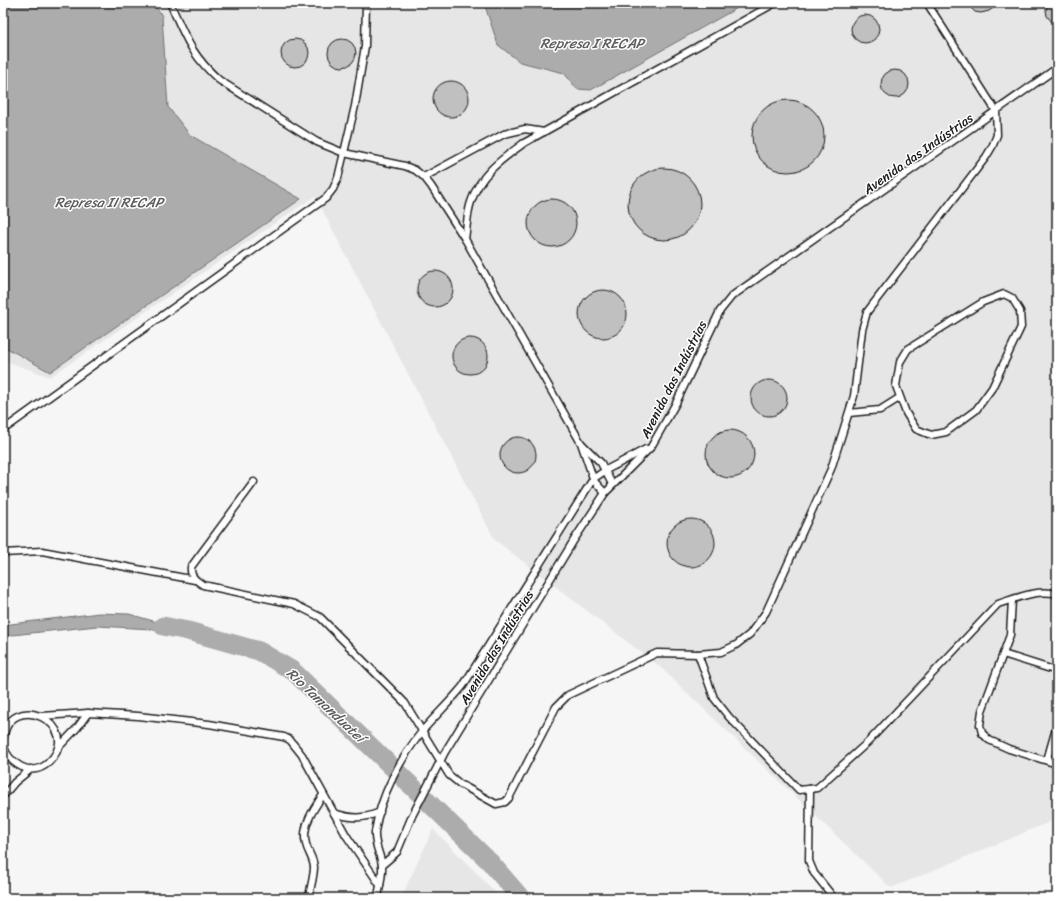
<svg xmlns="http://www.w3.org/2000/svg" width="1060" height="901" viewBox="0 0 1060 901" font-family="Sriracha,sans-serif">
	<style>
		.built { fill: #e6e6e6 }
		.water { fill: #acacac; stroke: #727272 }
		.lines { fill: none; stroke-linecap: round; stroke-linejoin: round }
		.river { stroke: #acacac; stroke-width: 19 }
		.building { fill: #c0c0c0; stroke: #1c1c1c }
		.service-casing { stroke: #1c1c1c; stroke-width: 9 }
		.service { stroke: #fff; stroke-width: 6 }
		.labels { text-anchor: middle; stroke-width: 3; stroke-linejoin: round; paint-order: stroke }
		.street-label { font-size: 13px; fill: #1c1c1c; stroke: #fff }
		.water-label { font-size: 14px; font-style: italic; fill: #5d5d5d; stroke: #fff }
	</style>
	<rect width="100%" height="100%" fill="#f6f6f6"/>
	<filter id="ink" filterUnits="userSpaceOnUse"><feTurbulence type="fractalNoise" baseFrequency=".025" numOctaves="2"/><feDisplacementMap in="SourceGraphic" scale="8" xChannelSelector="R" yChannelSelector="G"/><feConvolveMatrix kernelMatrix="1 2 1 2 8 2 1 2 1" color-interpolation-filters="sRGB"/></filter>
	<g filter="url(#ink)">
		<g class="built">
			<polygon points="3,3 1057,3 1057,819 891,888 659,666 495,540 315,196 50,377 3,360"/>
			<polygon points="433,829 501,898 401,898"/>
		</g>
		<g class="water">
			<polygon points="3,3 154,3 162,16 168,107 190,135 301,199 50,372 3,346"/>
			<polygon points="484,3 746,3 591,90 577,89 564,73 520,62 498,45"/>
			<polygon points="99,613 129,614 188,631 97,626 3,636 3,625"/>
		</g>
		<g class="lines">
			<polyline class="river" points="163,626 188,631 259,651 293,671 490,862 521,898"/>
		</g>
		<g class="building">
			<polygon points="966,3 1000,3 989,11 981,13 975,12"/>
			<polygon points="1049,3 1057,3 1057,28 1047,16 1046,10"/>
			<circle cx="865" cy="29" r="14"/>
			<circle cx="342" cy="53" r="14"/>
			<circle cx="295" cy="53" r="14"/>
			<circle cx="895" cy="84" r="14"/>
			<circle cx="451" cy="99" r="18"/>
			<circle cx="788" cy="136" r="36"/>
			<circle cx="664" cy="204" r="36"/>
			<circle cx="552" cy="223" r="24"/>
			<circle cx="435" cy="289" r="18"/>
			<circle cx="603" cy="314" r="24"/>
			<circle cx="470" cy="356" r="18"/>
			<circle cx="769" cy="398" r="18"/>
			<circle cx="730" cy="454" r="24"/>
			<circle cx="518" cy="455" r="18"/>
			<circle cx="691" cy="543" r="24"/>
		</g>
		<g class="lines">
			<g class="service-casing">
				<g id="service">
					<path d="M170,3C185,36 191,55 219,80L317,142L344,153L405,166L415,170L424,177L431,186L465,239"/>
					<polyline points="424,177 504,134 525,129 544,132"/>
					<polygon points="1004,294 1012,298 1020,311 1021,327 992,388 976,410 946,432 931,435 916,429 906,413 896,386 900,362 908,349 983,302"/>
					<polyline points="849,413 880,410 899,398"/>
					<polyline points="3,430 326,198 333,189 338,178 355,106 365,46 366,3"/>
					<polyline points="582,444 601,463 612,484"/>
					<path d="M254,482L191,567C190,576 195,580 203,585L294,604L320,617L405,703L449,775L460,784L496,804L505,802L509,798L556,707L568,695L657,653L698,654L721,652L736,645L750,634L766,612L831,469L854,396L862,330L867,312L986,157L992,147L997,135L996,111L927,3"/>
					<path d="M605,493L594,481L581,443L465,239C467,227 467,213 471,202C480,174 502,159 524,143L775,3"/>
					<polyline points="3,553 42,551 195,580"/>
					<polyline points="1012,600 1010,635 982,711 980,725 982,733 989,740 1009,749 1057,764"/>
					<path d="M698,654L714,698L729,717L799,790L817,788L868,742L998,604C1017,598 1037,589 1057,594"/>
					<polyline points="1003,654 1057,671"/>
					<polyline points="42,716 88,713 138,716 209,724 284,737 290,740 302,755 346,835 380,885"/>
					<path d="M3,742C7,685 88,726 48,763C31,778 9,764 3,745"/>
					<polyline points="58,748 77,728 88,713"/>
					<polyline points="1047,760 1057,725"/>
					<polyline points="810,789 809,861 814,873 834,898"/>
					<polyline points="3,796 15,782 31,769"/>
					<path d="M334,813C351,819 364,819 380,812"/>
					<polyline points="382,865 397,852 412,816 445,752 574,540 605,493 651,447 676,403 720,311 732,296 742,289 1057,68"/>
					<path d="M309,898C310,888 314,877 314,867C313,857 308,853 306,844C301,827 314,808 323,795"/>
					<path d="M378,898C379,888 383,875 382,865C380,853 374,844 375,832C380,796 401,757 424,729C437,714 451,701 463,686L593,479L606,470L646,449"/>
				</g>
			</g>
			<use href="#service" class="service"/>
		</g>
	</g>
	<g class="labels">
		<g class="street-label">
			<text transform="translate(918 153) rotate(-35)" y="5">Avenida das Indústrias</text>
			<text transform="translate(673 379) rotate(-63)" y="5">Avenida das Indústrias</text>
			<text transform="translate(496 647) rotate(-59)" y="5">Avenida das Indústrias</text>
		</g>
		<g class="water-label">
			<text x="592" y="48">Represa I RECAP</text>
			<text x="109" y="207">Represa II RECAP</text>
			<text transform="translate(326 705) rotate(43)" y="5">Rio Tamanduateí</text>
		</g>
	</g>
	<rect width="1060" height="901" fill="none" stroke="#fff" stroke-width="16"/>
	<rect x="8" y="8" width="1044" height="885" fill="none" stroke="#1c1c1c" stroke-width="1.5" filter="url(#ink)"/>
</svg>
